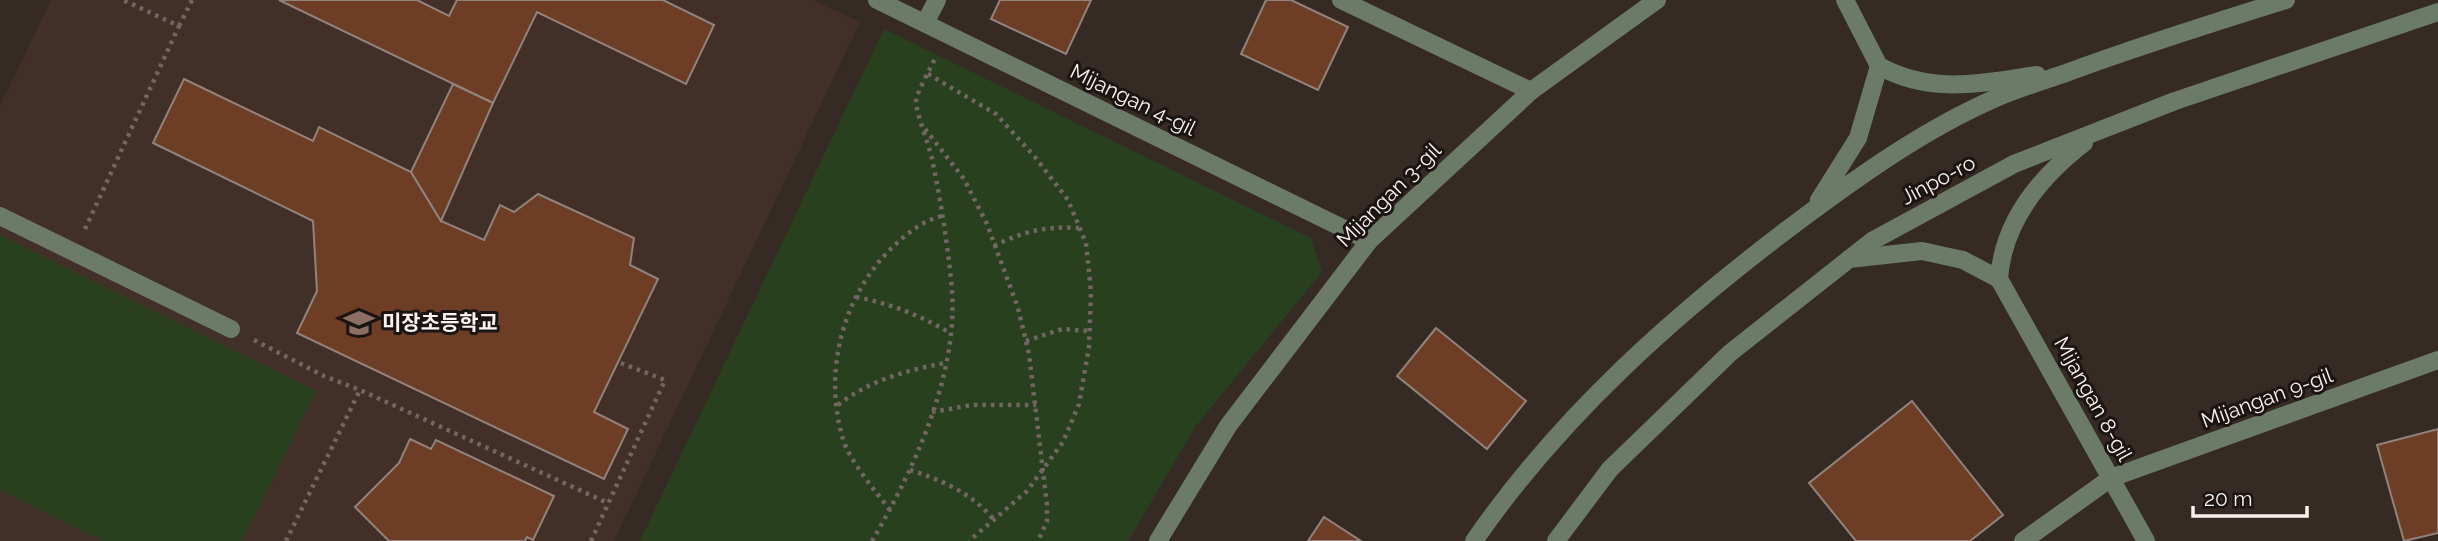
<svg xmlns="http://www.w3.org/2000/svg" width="2438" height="541" viewBox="0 0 2438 541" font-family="Raleway,'Noto Sans KR',sans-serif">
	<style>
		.built { fill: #423028 }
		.green { fill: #29401f }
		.building { fill: #6d3d26; stroke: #91837c; stroke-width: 2 }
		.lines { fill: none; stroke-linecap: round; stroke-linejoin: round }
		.path { stroke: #716662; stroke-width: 4.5; stroke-dasharray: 3.5 5; stroke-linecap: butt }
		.minor { stroke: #6b7b68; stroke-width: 18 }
		.labels { text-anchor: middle; stroke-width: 6; stroke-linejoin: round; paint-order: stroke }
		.street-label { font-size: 21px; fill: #faf2ee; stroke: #1a1412 }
		.poi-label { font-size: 21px; font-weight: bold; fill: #faf2ee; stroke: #1a1412; text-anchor: start }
	</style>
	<rect width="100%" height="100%" fill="#362a25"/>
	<polygon class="built" points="51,0 813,0 860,22 614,541 0,541 0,106"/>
	<g class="green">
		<polygon points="884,29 1311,238 1322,272 1196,426 1128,541 640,541"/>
		<polygon points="0,235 316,391 242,541 103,541 0,490"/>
	</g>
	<g class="building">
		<polygon points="279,0 417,0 449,16 457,0 663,0 714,25 686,84 537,12 493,103"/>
		<polygon points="1000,0 1091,0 1066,54 991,19"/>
		<polygon points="1266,0 1291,0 1348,27 1318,90 1241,54"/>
		<polygon points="184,79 313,141 319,127 411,172 441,221 484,240 500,205 514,212 538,194 634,238 630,265 658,279 594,412 628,429 604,479 297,333 317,291 313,221 153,143"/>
		<polygon points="453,84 493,103 441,221 411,172"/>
		<polygon points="1436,328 1526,401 1487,449 1397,376"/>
		<polygon points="1912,401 2003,515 1970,541 1856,541 1809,483"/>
		<polygon points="2438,429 2438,533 2404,541 2377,445"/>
		<polygon points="410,439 431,449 436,440 554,496 533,540 527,537 525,541 389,541 355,507 399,463"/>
		<polygon points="1324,517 1361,541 1308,541"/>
	</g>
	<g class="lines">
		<g class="path">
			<polyline points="179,26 192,0"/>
			<polyline points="928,74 996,114 1035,157 1068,200 1086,243 1091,292 1089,347 1079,404 1063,442 1027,491 969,541"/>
			<polyline points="925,129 964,179 987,224 1018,308 1029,354 1047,505 1047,521 1038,541"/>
			<polyline points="85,229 179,26 123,0"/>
			<path d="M994,246C1023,231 1047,226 1079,228"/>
			<path d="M856,297C889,303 922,316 950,333"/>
			<polyline points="254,340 324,376 360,390 608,503"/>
			<polyline points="1026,341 1062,329 1089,331"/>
			<path d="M838,405C868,381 907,370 945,363"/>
			<polyline points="932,412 972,405 1036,405"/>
			<path d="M910,470C941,480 972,493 993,519"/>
			<path d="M890,510C876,492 849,460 843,439C822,369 844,291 897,243C910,231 925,220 942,216"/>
			<polyline points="286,541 360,390"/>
			<polyline points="591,541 665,380 618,362"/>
			<path d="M872,541C914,469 958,376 952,290C948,246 941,202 932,159C929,145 916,112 916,102C916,93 931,68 935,58"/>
		</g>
		<g class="minor">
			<polyline points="877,0 1369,241"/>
			<polyline points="1341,0 1531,91"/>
			<polyline points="1845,0 1879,66"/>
			<polyline points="925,23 937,0"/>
			<path d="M1819,200L1858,138L1879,66C1932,95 1980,83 2037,75"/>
			<polyline points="0,216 231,329"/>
			<path d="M1849,259L1922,251L1963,260L1999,279C2003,222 2040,177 2084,143"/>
			<polyline points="1999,279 2146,541"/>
			<polyline points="1158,541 1228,426 1369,241 1531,91 1657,0"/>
			<path d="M1474,541C1561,415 1677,312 1800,220C1862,174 1925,129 1996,98C2019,88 2043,81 2066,73C2139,46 2212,23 2286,0"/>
			<polyline points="1556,541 1610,469 1730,353 1872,241 2014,164 2175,101 2438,12"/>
			<polyline points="2023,541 2111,478 2438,360"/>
		</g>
	</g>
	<defs>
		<g id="school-bare" transform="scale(2.415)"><path d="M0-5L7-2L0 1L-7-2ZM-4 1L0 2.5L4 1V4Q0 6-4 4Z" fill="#8d6e63" stroke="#1a1412" stroke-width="2.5" paint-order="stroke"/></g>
	</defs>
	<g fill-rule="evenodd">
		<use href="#school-bare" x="359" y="323"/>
	</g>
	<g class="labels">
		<g class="street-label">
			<text transform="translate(1133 100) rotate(26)" y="7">Mijangan 4-gil</text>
			<text transform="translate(1938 180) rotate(-28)" y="7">Jinpo-ro</text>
			<text transform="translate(1389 195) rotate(-45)" y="7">Mijangan 3-gil</text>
			<text transform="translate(2267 398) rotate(-20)" y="7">Mijangan 9-gil</text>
			<text transform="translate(2093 399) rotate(61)" y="7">Mijangan 8-gil</text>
		</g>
		<g class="poi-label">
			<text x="382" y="330">미장초등학교</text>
		</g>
	</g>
	<path d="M2193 506v10h114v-10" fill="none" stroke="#faf2ee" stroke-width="3.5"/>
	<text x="2204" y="506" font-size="21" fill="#faf2ee" stroke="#1a1412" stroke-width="5" paint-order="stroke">20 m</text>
</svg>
